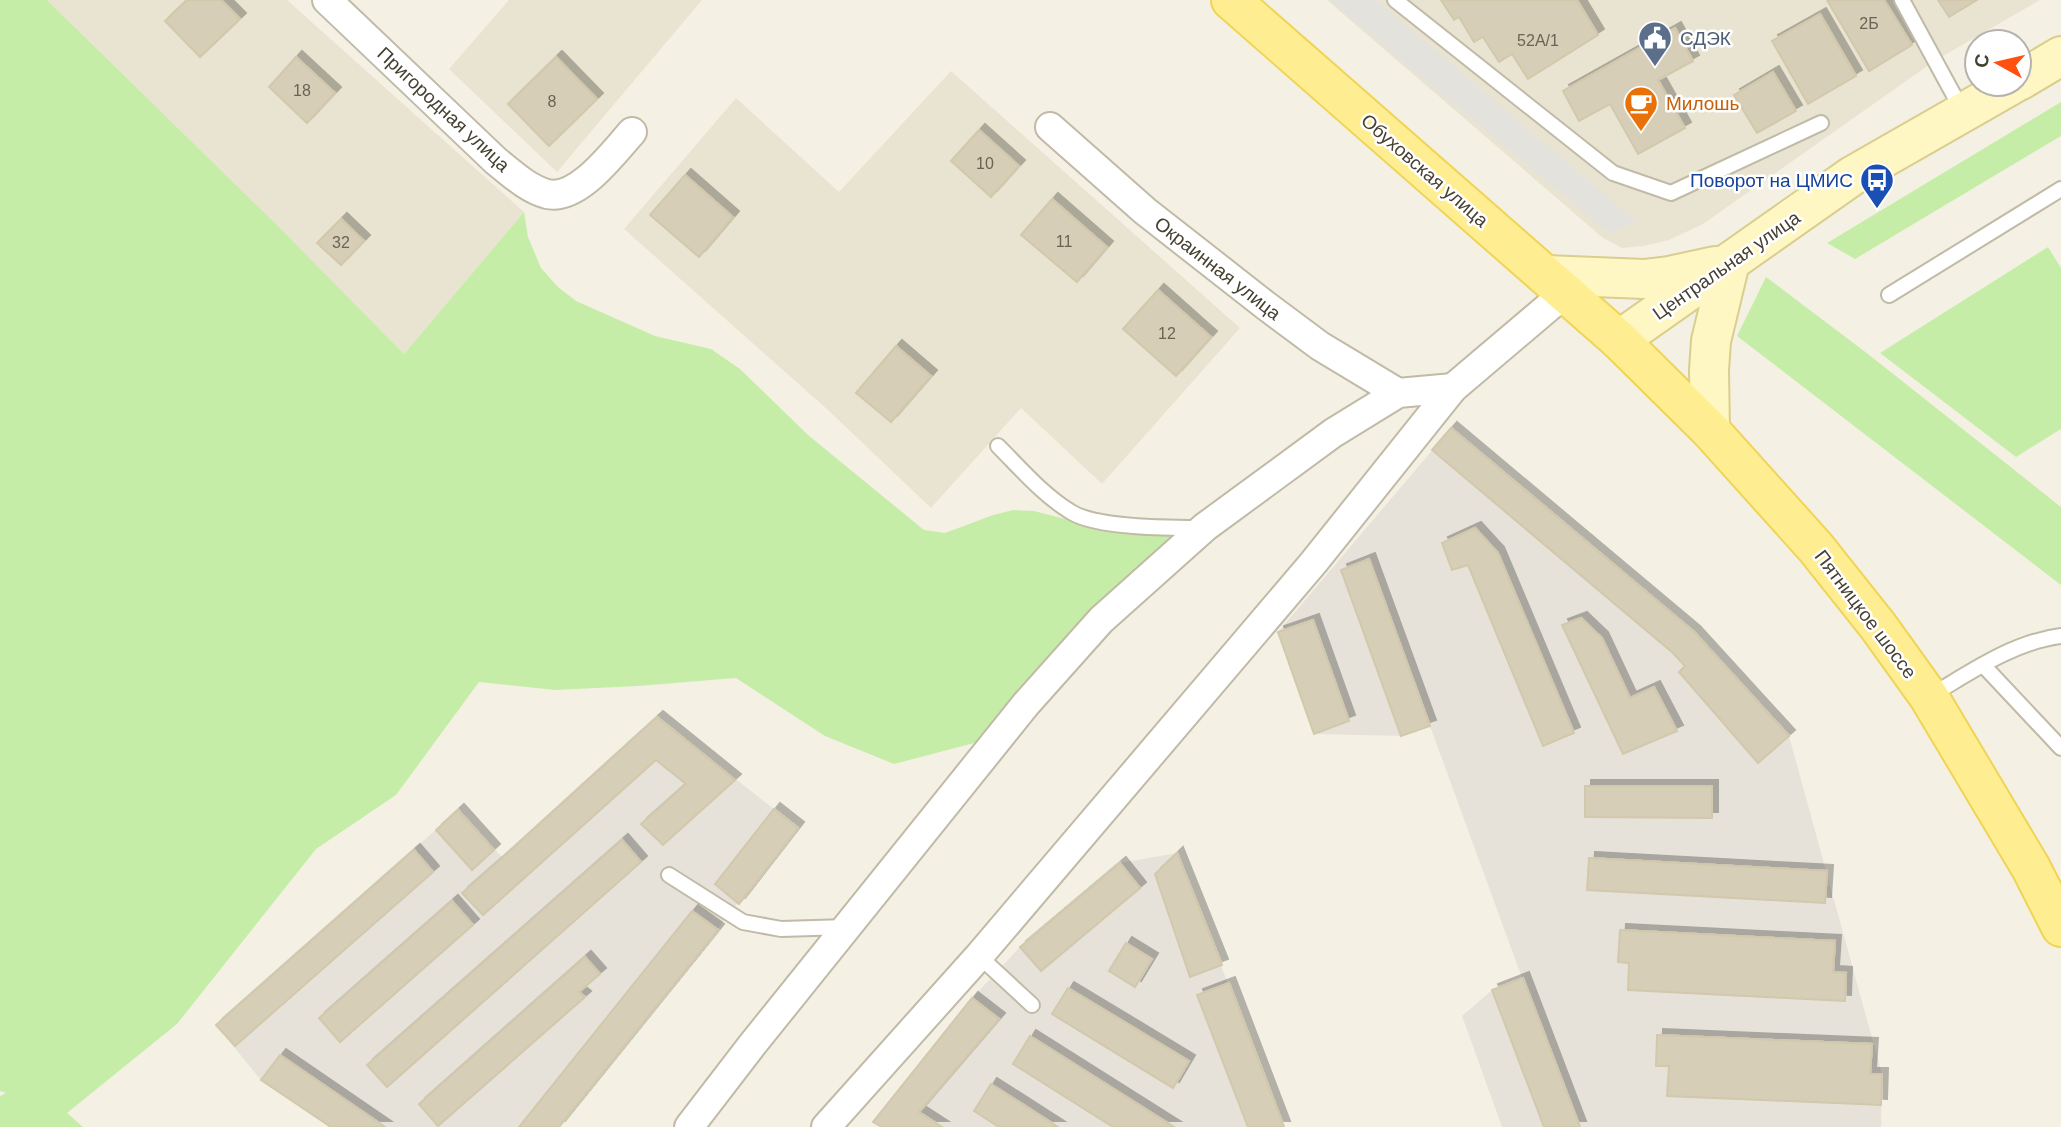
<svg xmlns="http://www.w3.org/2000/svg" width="2061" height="1127" viewBox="0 0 2061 1127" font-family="Arial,sans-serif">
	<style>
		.residential { fill: #e9e4d1 }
		.industrial { fill: #e6e2d9 }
		.green { fill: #c6eda8 }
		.parking { fill: #e4e2dd }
		.building { fill: #d7ceb8; stroke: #d2c8ab; stroke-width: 2; filter: url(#shadow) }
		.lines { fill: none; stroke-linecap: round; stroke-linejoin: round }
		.lane-casing { stroke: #c0baa6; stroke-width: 18 }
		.street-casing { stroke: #c0baa6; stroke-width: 32 }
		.secondary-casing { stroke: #d9ce8e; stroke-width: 42 }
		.primary-casing { stroke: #f0d456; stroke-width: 42 }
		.lane { stroke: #fff; stroke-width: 14 }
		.street { stroke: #fff; stroke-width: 28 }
		.secondary { stroke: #fff7c3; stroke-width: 38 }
		.primary { stroke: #ffed92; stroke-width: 38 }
		.labels { text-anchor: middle; stroke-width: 5; stroke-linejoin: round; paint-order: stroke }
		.number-label { font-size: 16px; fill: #6b6454 }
		.service-label { font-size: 19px; fill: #4e5e75; stroke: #fff; text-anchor: start }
		.food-label { font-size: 19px; fill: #c56008; stroke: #fff; text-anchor: start }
		.street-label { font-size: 19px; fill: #474133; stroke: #fff }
		.transit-label { font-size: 19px; fill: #164399; stroke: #fff; text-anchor: end }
	</style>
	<defs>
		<filter id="shadow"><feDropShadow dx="6" dy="-6" stdDeviation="0" flood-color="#0004"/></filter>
	</defs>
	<rect width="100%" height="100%" fill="#f4f1e4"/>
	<g class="residential">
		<polygon points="47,0 287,0 524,212 404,354 282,230"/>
		<polygon points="509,0 702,0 557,172 449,69"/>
		<polygon points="1327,0 2040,0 1936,60 1703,224 1669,240 1643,246 1622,248 1603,238"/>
		<polygon points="951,71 1240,328 1102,484 1021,408 931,508 828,410 624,229 736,98 839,192"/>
	</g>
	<g class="industrial">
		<polygon points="1451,428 1694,632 1789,736 1882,1074 1881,1127 1502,1127 1462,1016 1492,990 1522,978 1430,726 1401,736 1314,734 1278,632"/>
		<polygon points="657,717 798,828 559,1127 331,1127 261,1080 216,1025 458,810 503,858"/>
		<polygon points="1177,853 1284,1127 882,1127 873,1122 972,998 1020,947 1120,863"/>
	</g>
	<g class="green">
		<polygon points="0,0 47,0 282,230 404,354 524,212 528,237 541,268 558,287 576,301 655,336 711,349 740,369 808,435 924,530 945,533 993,515 1013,510 1034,511 1097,527 1180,535 1015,698 978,742 894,764 825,736 736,678 638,686 555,690 479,682 396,795 316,849 177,1024 67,1113 83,1127 0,1127 0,1096 6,1093 0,1091"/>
		<polygon points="2061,102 2061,136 1855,259 1827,243"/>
		<polygon points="2048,247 2061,268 2061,429 2016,457 1880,353"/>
		<polygon points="1766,277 1868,354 2061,507 2061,585 1737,336"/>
	</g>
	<polygon class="parking" points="1329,0 1376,0 1637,222 1609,233"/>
	<g class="building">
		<polygon points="187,0 221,0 240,19 200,57 165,21"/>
		<polygon points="1441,0 1577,0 1598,35 1528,79 1512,54 1499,62 1483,37 1474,42 1459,17 1454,20"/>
		<polygon points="1827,0 1884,0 1912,45 1869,71"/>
		<polygon points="1938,0 1977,0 1949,17"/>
		<polygon points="1820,14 1856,76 1808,104 1772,41"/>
		<polygon points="1675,28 1693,61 1658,80 1685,128 1638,154 1610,104 1579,121 1563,91"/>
		<polygon points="296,57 335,93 307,123 269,87"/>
		<polygon points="556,57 597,99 549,146 508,104"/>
		<polygon points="1773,72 1796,111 1757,133 1734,95"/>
		<polygon points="979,130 1019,166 991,197 951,161"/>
		<polygon points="685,175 733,217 699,257 650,215"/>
		<polygon points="1052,199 1107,247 1077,282 1021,235"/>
		<polygon points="341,219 364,241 341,265 317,243"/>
		<polygon points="1158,290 1211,337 1176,376 1123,329"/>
		<polygon points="896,346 931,376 891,422 856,393"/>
		<polygon points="1451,428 1694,632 1789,736 1758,763 1679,672 1685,666 1673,653 1432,450"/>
		<polygon points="1475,528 1498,553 1574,733 1543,746 1468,565 1452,570 1442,543"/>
		<polygon points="1369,559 1430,726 1401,736 1341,570"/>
		<polygon points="1581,618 1602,638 1630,698 1654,687 1677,731 1623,754 1562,625"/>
		<polygon points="1313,620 1349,721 1314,734 1278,632"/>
		<polygon points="657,717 735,780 663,845 641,824 686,784 656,760 483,915 462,893 502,858"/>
		<polygon points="1585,786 1712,786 1712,818 1585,817"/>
		<polygon points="774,809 798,828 739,904 715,884"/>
		<polygon points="458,810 494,850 472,870 436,830"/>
		<polygon points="622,840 641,862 387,1087 367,1065"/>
		<polygon points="414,850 433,872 235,1046 216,1025"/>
		<polygon points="1177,853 1222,965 1190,977 1155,874"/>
		<polygon points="1589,858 1827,871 1825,903 1587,890"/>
		<polygon points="1120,863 1140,888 1041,971 1020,947"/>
		<polygon points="452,901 473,925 340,1042 319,1018"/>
		<polygon points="692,911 718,930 559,1127 519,1127"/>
		<polygon points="1620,930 1835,941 1833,972 1846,973 1845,1001 1628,990 1629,963 1618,962"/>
		<polygon points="1126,943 1152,959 1135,987 1109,971"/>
		<polygon points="585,957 600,974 579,992 585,997 438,1126 419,1104"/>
		<polygon points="1523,978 1580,1127 1544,1127 1492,990"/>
		<polygon points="1229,983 1284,1127 1248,1127 1197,995"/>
		<polygon points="1068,988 1189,1061 1173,1088 1052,1014"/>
		<polygon points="972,998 999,1019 919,1112 942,1127 882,1127 873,1122"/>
		<polygon points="1657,1035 1872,1044 1870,1074 1882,1074 1881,1105 1667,1096 1669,1066 1656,1066"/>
		<polygon points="1030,1036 1174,1127 1113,1127 1013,1064"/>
		<polygon points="280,1055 385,1127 331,1127 261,1080"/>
		<polygon points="991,1084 1058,1127 999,1127 974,1111"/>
	</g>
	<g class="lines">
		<g class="lane-casing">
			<g id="lane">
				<polyline points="1395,0 1613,173 1671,193 1821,123"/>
				<polyline points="1902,0 1963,112"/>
				<polyline points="1889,295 2061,189"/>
				<path d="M998,446C1021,469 1043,495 1071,512C1096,528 1169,528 1200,528"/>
				<polyline points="1983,665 2061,748"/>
				<path d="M1930,696C1971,672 2013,642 2061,636"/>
				<polyline points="669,875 743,922 781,929 847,927"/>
				<polyline points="979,956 1032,1005"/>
			</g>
		</g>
		<g class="street-casing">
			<g id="street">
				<path d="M327,0L496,161C511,173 528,189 547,194C578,201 613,153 632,132"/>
				<polyline points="1050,127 1145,211 1265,305 1320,346 1398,393"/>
				<polyline points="689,1127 752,1045 1026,704 1101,620 1205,527 1333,433 1398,393 1453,388"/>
				<polyline points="826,1127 979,956 1314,562 1453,388 1565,293"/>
			</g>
		</g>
		<g class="secondary-casing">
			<g id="secondary">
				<polyline points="2019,81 2061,56"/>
				<polyline points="1546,275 1644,279 1669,276 1715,266"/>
				<polyline points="1619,340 1852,176 2013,84"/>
				<polyline points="1710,430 1709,370 1711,341 1730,262"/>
			</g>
		</g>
		<g class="primary-casing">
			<polyline id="primary" points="1231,0 1619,340 1710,430 1816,548 1878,626 1929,697 2031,868 2061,927"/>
		</g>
		<use href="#lane" class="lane"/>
		<use href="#street" class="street"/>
		<use href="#secondary" class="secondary"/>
		<use href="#primary" class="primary"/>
	</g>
	<defs>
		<g id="civic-pin" transform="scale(1.75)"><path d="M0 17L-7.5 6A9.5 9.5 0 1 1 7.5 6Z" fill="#5c6f8a" stroke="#fff"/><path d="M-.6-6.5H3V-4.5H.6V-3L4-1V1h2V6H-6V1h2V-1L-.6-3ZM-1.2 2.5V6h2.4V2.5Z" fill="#fff"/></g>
		<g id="cafe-pin" transform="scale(1.75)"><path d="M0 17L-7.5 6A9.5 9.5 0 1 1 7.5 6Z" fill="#e8710a" stroke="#fff"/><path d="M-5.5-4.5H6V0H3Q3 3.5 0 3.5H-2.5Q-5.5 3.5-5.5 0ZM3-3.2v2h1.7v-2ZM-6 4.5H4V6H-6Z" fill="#fff"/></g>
		<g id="bus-pin" transform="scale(1.75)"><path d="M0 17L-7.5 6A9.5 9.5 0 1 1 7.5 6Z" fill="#1a4fb4" stroke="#fff"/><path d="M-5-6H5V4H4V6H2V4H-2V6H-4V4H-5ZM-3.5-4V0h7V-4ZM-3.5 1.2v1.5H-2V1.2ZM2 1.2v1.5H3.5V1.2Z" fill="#fff"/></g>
	</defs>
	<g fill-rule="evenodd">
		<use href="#civic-pin" x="1655" y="38"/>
		<use href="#cafe-pin" x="1641" y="103"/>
		<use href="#bus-pin" x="1877" y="180"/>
	</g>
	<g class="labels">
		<g class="number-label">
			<text x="1869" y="29">2Б</text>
			<text x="1538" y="46">52А/1</text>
			<text x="302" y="96">18</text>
			<text x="552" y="107">8</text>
			<text x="985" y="169">10</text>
			<text x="1064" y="247">11</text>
			<text x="341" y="248">32</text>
			<text x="1167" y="339">12</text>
		</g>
		<g class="service-label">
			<text x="1680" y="45">СДЭК</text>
		</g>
		<g class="food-label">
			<text x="1666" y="110">Милошь</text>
		</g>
		<g class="street-label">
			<text transform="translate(444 109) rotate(43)" y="7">Пригородная улица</text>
			<text transform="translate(1425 170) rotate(41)" y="7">Обуховская улица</text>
			<text transform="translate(1726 265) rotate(-35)" y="7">Центральная улица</text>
			<text transform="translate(1218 268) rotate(38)" y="7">Окраинная улица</text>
			<text transform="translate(1866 614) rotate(53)" y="7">Пятницкое шоссе</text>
		</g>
		<g class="transit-label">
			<text x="1853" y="187">Поворот на ЦМИС</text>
		</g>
	</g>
	<g transform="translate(1998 63) rotate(278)"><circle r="33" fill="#ffffff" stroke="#b5b3ad" stroke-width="2"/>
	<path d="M0-5L12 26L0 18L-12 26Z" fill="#ff5010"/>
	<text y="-10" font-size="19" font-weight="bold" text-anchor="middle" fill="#474133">С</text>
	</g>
</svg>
